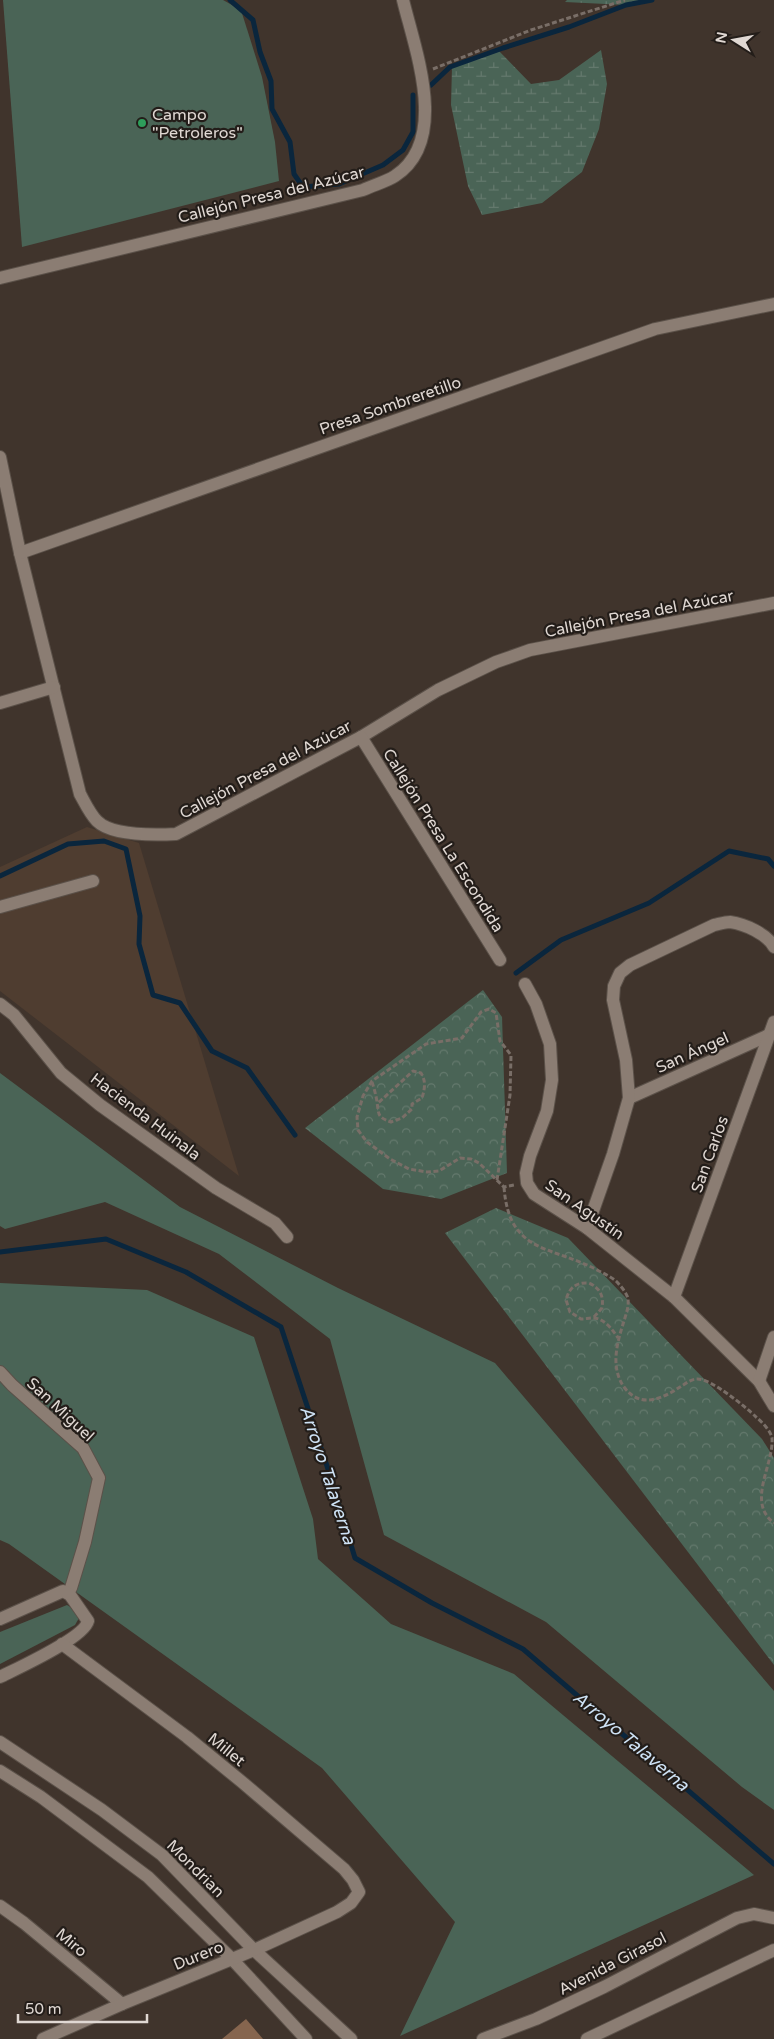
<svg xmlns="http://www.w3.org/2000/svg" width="774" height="2039" viewBox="0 0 774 2039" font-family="'Varela Round',sans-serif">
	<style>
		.built { fill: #4f3d30 }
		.grass { fill: #4a6456 }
		.wetland { fill: url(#wetland-marsh) }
		.park { fill: url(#park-crowns) }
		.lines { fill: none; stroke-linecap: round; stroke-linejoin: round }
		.stream { stroke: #0a263d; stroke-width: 5 }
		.building { fill: #86654e }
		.minor-casing { stroke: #5b5149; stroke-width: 14 }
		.path { stroke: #796e67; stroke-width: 3; stroke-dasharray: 5 2.5; stroke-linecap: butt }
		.minor { stroke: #8b7d73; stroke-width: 12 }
		.leisure-dot { fill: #2e9e5b; stroke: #231d19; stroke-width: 2 }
		.labels { text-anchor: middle; stroke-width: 4.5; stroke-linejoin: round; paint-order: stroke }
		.poi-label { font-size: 16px; fill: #e0d8d3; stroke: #231d19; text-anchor: start }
		.street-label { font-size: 16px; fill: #e0d8d3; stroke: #231d19 }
		.water-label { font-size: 18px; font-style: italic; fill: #cee2f5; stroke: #231d19 }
	</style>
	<defs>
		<pattern id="wetland-marsh" width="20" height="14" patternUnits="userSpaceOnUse" patternTransform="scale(1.25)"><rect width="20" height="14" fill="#4a6456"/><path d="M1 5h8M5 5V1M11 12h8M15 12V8" fill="none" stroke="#64796d"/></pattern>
		<pattern id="park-crowns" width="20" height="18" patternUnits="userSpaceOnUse" patternTransform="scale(1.25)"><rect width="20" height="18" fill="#4a6456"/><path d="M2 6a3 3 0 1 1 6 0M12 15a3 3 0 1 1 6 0" fill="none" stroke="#64796d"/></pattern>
	</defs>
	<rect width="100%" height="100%" fill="#40342c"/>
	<polygon class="built" points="87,827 139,843 239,1176 0,991 0,867"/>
	<g class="grass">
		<polygon points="3,0 223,0 241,10 262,77 275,142 279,181 22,247"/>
		<polygon points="0,1073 180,1207 338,1288 495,1363 774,1691 774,1810 742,1787 546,1622 384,1535 330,1339 219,1254 105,1202 5,1229 0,1226"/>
		<polygon points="0,1283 147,1290 254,1337 313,1519 318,1559 391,1624 514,1674 754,1875 400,2036 455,1922 322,1768 9,1544 0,1540"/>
		<polygon points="67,1605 75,1610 79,1618 75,1625 0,1664 0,1632"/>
	</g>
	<g class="wetland">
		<polygon points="567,0 651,0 626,5 565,2"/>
		<polygon points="498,50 531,84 559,80 601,50 607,84 599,129 582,172 542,203 482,215 468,186 451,105 452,67"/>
	</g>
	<g class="park">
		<polygon points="483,990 502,1017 507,1173 441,1199 383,1189 305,1128"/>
		<polygon points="496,1208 568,1238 762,1439 774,1458 774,1665 445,1233"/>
	</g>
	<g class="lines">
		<g class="stream">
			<polyline points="230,0 253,20 260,52 271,81 272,109 290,142 294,174 303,187 339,184 383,165 403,150 413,132 413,95"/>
			<polyline points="431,85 450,67 503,48 569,27 626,5 652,0"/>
			<polyline points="0,876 68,844 104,841 126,849 140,916 139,944 153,995 180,1003 212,1051 247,1068 295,1135"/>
			<polyline points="516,973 561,940 649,903 729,851 768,859 774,866"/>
			<polyline points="0,1252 106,1239 186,1272 281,1327 327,1466 355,1558 432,1603 523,1649 774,1864"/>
		</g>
	</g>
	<polygon class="building" points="246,2019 263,2039 222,2039"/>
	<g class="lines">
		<g class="minor-casing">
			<g id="minor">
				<path d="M0,278L363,190C373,185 386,182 395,176C450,140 415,50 403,0"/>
				<path d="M0,457L20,553L80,794C85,803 90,814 97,821C112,836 156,835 176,834L361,737L438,690L496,662L530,650L774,603"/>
				<polyline points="20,553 655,329 774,304"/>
				<polyline points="0,703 54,687"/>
				<polyline points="361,737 500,960"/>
				<polyline points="0,907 93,881"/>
				<polyline points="525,984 536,1004 550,1044 552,1080 547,1111 530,1156 526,1173 527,1183 534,1194 587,1228 674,1297 759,1381 774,1406"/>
				<polyline points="0,1004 14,1015 61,1073 100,1105 216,1188 275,1223 287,1237"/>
				<polyline points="629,1098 769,1035"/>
				<path d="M587,1228L613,1154L629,1098L626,1060L613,1000L614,986L620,973L630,965L714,925C719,924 725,922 730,922C745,924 767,934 774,947"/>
				<polyline points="674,1297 774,1022"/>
				<polyline points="0,1372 12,1385 83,1448 99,1478 85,1542 71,1588"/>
				<polyline points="759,1381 774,1337"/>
				<path d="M0,1619L63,1591L70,1595L88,1621C84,1638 18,1668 0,1677"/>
				<polyline points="0,1742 102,1810 162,1855 254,1950 351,2039"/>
				<polyline points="0,1771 41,1797 148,1877 232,1959 306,2039"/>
				<polyline points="0,1906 24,1923 122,2004"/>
				<polyline points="43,2039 122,2004 254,1950 337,1912 351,1903 359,1892 353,1880 344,1869 242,1782 187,1737 62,1644"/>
				<polyline points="483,2039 536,2019 604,1987 737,1918 754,1914 774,1918"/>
				<polyline points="587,2039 774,1950"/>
			</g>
		</g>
		<g class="path">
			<polyline points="433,69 531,30 625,0"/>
			<path d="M372,1082C374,1088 376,1095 377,1102C379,1115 377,1117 391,1122L402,1118L412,1109V1104L422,1098C425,1088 426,1081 421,1073L413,1071L377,1104"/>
			<polyline points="497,1180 510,1095 511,1055 500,1041 496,1013 489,1009 481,1012 462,1038 426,1044 372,1081 363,1096 357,1117 358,1130 367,1142 390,1159 409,1169 427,1172 439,1171 460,1158 471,1159 479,1163 504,1187 514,1185"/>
			<path d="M504,1187C509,1255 552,1245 599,1271C605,1274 611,1277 616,1281C620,1285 627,1293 628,1299C629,1307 626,1314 624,1321C617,1343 610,1367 624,1387C640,1409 662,1399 680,1387C685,1384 691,1379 697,1379C710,1378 746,1407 756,1417C761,1421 771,1431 772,1438C774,1465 746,1502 774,1523"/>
			<path d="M594,1317L602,1308C604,1296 600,1288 589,1283C576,1282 569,1288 566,1300L570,1312L581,1319C585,1319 589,1318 593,1318C604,1318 613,1330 618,1338"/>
		</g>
		<use href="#minor" class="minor"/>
	</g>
	<circle class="leisure-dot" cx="142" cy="123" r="5"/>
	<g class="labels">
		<g class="poi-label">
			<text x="152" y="120">Campo<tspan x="152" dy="18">"Petroleros"</tspan></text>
		</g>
		<g class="street-label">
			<text transform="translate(271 194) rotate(-14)" y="6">Callejón Presa del Azúcar</text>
			<text transform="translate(390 405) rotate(-19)" y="6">Presa Sombreretillo</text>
			<text transform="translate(639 613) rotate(-11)" y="6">Callejón Presa del Azúcar</text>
			<text transform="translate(265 769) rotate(-28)" y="6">Callejón Presa del Azúcar</text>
			<text transform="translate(444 840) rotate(58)" y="6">Callejón Presa La Escondida</text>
			<text transform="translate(692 1052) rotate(-24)" y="6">San Ángel</text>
			<text transform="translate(146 1116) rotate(37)" y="6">Hacienda Huinala</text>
			<text transform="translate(709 1154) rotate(-70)" y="6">San Carlos</text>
			<text transform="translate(585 1209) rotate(35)" y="6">San Agustín</text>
			<text transform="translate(61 1409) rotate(43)" y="6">San Miguel</text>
			<text transform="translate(227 1749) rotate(39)" y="6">Millet</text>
			<text transform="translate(196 1868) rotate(45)" y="6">Mondrian</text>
			<text transform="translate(72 1942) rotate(40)" y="6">Miro</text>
			<text transform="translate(198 1955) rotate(-22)" y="6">Durero</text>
			<text transform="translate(612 1963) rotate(-27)" y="6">Avenida Girasol</text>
		</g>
		<g class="water-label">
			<text transform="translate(328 1475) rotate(72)" y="6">Arroyo Talaverna</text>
			<text transform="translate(631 1741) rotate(40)" y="6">Arroyo Talaverna</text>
		</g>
	</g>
	<g transform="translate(734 40) rotate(281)" stroke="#231d19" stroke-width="4" paint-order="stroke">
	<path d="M0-4L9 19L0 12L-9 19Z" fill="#e0d8d3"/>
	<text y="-8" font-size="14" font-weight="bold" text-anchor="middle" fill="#e0d8d3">N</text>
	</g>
	<path d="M18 2014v8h129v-8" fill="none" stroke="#e0d8d3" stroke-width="2.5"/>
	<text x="25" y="2014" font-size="15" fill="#e0d8d3" stroke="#231d19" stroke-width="4" paint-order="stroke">50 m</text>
</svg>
